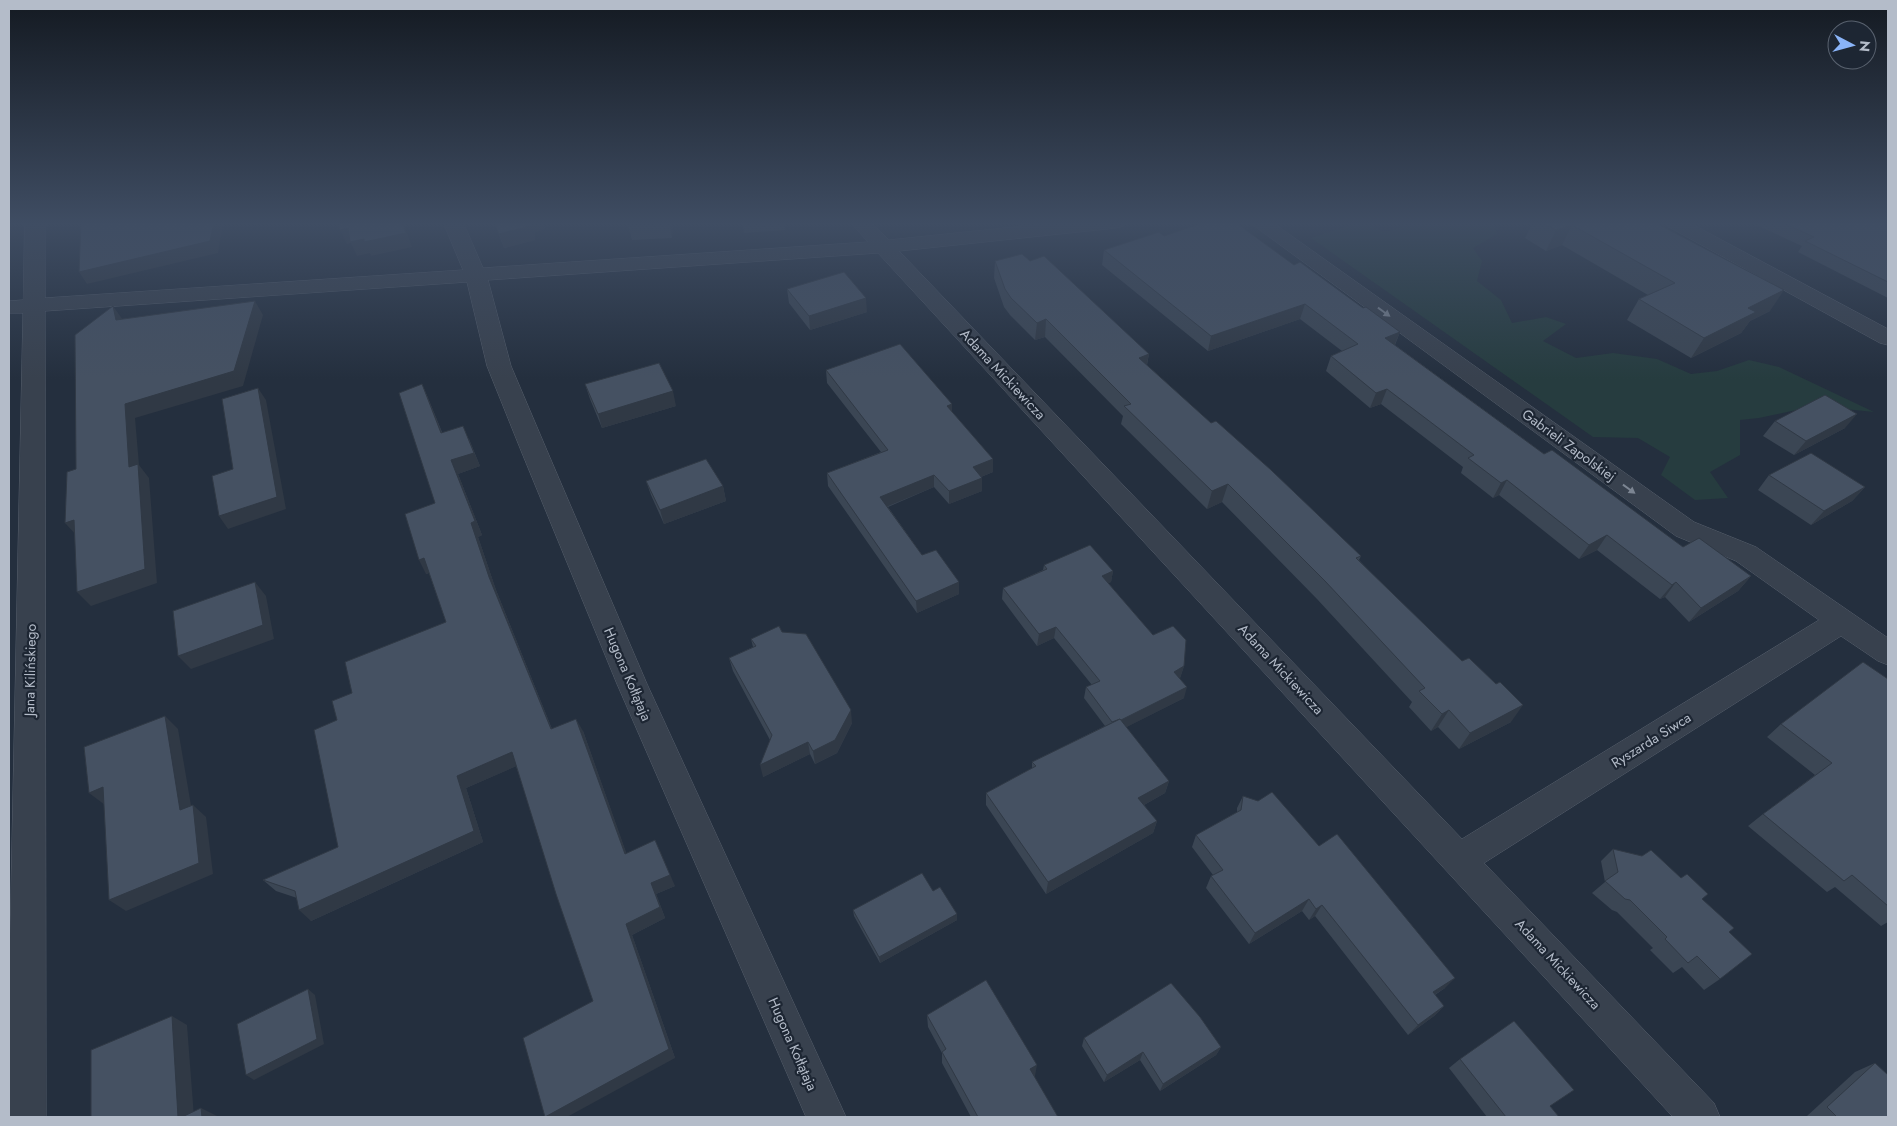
<svg xmlns="http://www.w3.org/2000/svg" width="1897" height="1126" viewBox="0 0 1897 1126" font-family="Jost,sans-serif">
	<style>
		.green { fill: #263c3f }
		.lines { fill: none; stroke-linecap: round; stroke-linejoin: round }
		.minor-casing { stroke: #565f6c; stroke-width: 1 }
		.minor { fill: #38414e; fill-rule: evenodd }
		.wall { fill: #3b4654 }
		.shaded-wall { fill: #303945 }
		.building { fill: #455162; stroke: #303945 }
		.oneway { fill: #7c8592 }
		.labels { text-anchor: middle; stroke-width: 4.5; stroke-linejoin: round; paint-order: stroke }
		.street-label { font-size: 14px; fill: #b4bcc9; stroke: #1d2633 }
	</style>
	<rect width="100%" height="100%" fill="#242f3e"/>
	<path class="green" d="M1360,222H1368C1379,235 1395,233 1407,222H1494L1497,234L1473,248L1482,261L1477,281L1501,300L1512,323L1546,317L1566,324L1543,341L1576,358L1613,353L1657,359L1691,374L1717,371L1749,360L1779,367L1874,412L1815,406L1759,418L1740,420V455L1710,472L1728,498L1695,500L1661,475L1670,457L1638,438L1593,437L1311,238Z"/>
	<g class="lines">
		<g class="minor-casing">
			<g id="minor">
				<polygon points="25,222 45,222 45,298 463,270 443,222 463,222 483,268 868,242 850,222 871,222 889,240 1062,222 1126,222 1123,226 1116,228 899,251 1462,839 1819,620 1736,561 1676,536 1249,222 1272,222 1694,522 1756,547 1888,638 1888,665 1878,661 1841,636 1484,863 1714,1103 1720,1117 1673,1117 878,253 488,280 511,366 548,453 647,684 846,1117 806,1117 617,684 522,453 487,366 467,282 45,311 46,1117 9,1117 9,987 23,313 9,313 9,301 23,300"/>
				<polygon points="1664,222 1688,222 1888,329 1888,345 1880,343 1667,226"/>
			</g>
		</g>
		<use href="#minor" class="minor"/>
	</g>
	<g class="wall">
		<polygon points="494,222 560,222 544,223 545,229 535,232 535,240 504,248"/>
		<polygon points="629,222 684,222 684,223 673,223 672,238 632,240 628,225"/>
		<polygon points="742,222 784,222 785,230 744,233"/>
		<polygon points="1533,222 1654,222 1770,311 1750,321 1741,333 1691,358 1627,320 1639,299 1648,295 1562,245 1546,251 1525,238"/>
		<polygon points="1750,222 1888,222 1888,298 1798,252 1802,246"/>
		<polygon points="1164,236 1294,265 1400,332 1395,345 1544,454 1683,547 1751,576 1738,591 1689,622 1665,597 1660,599 1597,550 1579,559 1499,495 1493,498 1461,473 1463,467 1381,404 1370,408 1326,371 1331,356 1342,351 1300,319 1208,351 1102,265 1104,250"/>
		<polygon points="995,261 1030,261 1149,354 1147,365 1211,423 1361,556 1359,560 1511,722 1459,749 1438,727 1431,731 1409,707 1412,702 1317,599 1222,502 1207,509 1121,424 1123,416 1045,337 1035,340 1010,315 1004,307 994,278"/>
		<polygon points="787,289 867,312 810,330 789,303"/>
		<polygon points="826,370 952,412 993,459 993,472 981,477 982,491 949,504 934,487 888,507 922,555 959,594 917,613 828,486 827,473 881,452 827,383"/>
		<polygon points="422,384 428,398 442,432 469,439 480,466 458,474 482,535 478,537 496,590 552,729 583,731 626,853 675,886 656,894 665,918 632,935 675,1058 593,1001 516,766 466,788 483,842 311,921 297,898 276,891 263,880 338,847 337,720 352,693 446,622 429,573 426,574 435,503"/>
		<polygon points="585,384 676,406 602,428 590,399"/>
		<polygon points="1775,421 1845,428 1794,455 1763,436"/>
		<polygon points="1769,475 1865,487 1852,501 1811,525 1758,490"/>
		<polygon points="646,481 723,486 726,501 664,524 651,495"/>
		<polygon points="1044,565 1113,571 1111,582 1108,583 1153,635 1184,666 1180,678 1184,698 1126,727 1169,781 1165,793 1144,805 1157,821 1153,833 1046,894 986,805 986,793 1032,768 1032,762 1105,726 1084,698 1086,687 1092,685 1054,638 1037,646 1002,599 1003,588 1043,570"/>
		<polygon points="782,632 852,723 837,753 815,764 810,754 763,777 770,740 733,671 729,658 753,647 751,639"/>
		<polygon points="1888,679 1888,922 1881,926 1835,887 1827,892 1748,826 1763,814 1815,775 1767,737 1781,724"/>
		<polygon points="1243,796 1319,846 1445,988 1435,995 1444,1006 1434,1016 1408,1035 1315,916 1309,920 1302,911 1249,944 1206,888 1211,876 1213,875 1192,847 1196,835 1237,812 1237,808"/>
		<polygon points="1613,849 1702,899 1729,932 1720,979 1704,990 1682,967 1673,973 1650,950 1653,948 1617,912 1612,910 1592,893 1605,882 1601,861"/>
		<polygon points="853,910 957,920 880,963 854,916"/>
		<polygon points="927,1015 1035,1076 1034,1077 1058,1117 971,1117 942,1063 942,1053 928,1027"/>
		<polygon points="1084,1038 1221,1047 1216,1055 1160,1091 1140,1060 1104,1082 1082,1046"/>
		<polygon points="1460,1059 1550,1106 1559,1117 1487,1117 1449,1068"/>
		<polygon points="1875,1063 1888,1117 1809,1117 1807,1116 1855,1072"/>
	</g>
	<g class="shaded-wall">
		<polygon points="214,222 223,222 218,253 87,284 79,272"/>
		<polygon points="403,222 412,247 371,256 370,253 357,256 351,243 347,244 340,230 348,228"/>
		<polygon points="530,222 543,222 545,229 535,232 535,240 504,248 499,234"/>
		<polygon points="669,222 673,222 673,223 672,238"/>
		<polygon points="1572,225 1562,245 1546,251 1556,230"/>
		<polygon points="1784,290 1770,311 1750,321 1741,333 1691,358 1704,338 1748,308"/>
		<polygon points="866,298 867,312 810,330 809,316"/>
		<polygon points="255,301 263,315 243,386 135,418 139,465 149,478 157,583 91,606 77,592 125,404"/>
		<polygon points="1305,304 1300,319 1208,351 1211,336"/>
		<polygon points="113,306 123,320 116,320"/>
		<polygon points="1046,319 1045,337 1035,340 1037,323"/>
		<polygon points="1400,332 1394,346 1385,338"/>
		<polygon points="1149,354 1145,372 1139,358"/>
		<polygon points="422,384 428,398 447,446 441,433"/>
		<polygon points="258,388 266,400 286,509 228,529 219,516"/>
		<polygon points="1387,389 1381,404 1370,408 1376,393"/>
		<polygon points="673,391 676,406 602,428 598,414"/>
		<polygon points="952,404 952,417 947,406"/>
		<polygon points="1857,414 1845,428 1794,455 1806,441"/>
		<polygon points="463,426 480,466 458,474 482,535 478,537 496,590 557,742 551,729 489,577 471,523 451,460"/>
		<polygon points="993,459 993,472 973,480 973,467"/>
		<polygon points="934,475 934,487 881,509 880,497"/>
		<polygon points="982,478 982,491 949,504 949,491"/>
		<polygon points="1507,480 1499,495 1493,498 1501,483"/>
		<polygon points="1228,484 1222,502 1207,509 1212,491"/>
		<polygon points="723,486 726,501 664,524 660,510"/>
		<polygon points="1865,487 1852,501 1811,525 1824,511"/>
		<polygon points="74,520 78,537 65,523"/>
		<polygon points="1607,535 1597,550 1579,559 1589,545"/>
		<polygon points="424,558 432,572 426,574 419,560"/>
		<polygon points="1113,571 1111,582 1100,587 1102,576"/>
		<polygon points="1751,576 1738,591 1689,622 1701,608"/>
		<polygon points="255,582 266,596 274,639 191,669 178,656"/>
		<polygon points="959,582 959,594 917,613 916,601"/>
		<polygon points="1676,582 1665,597 1660,599 1672,585"/>
		<polygon points="1056,627 1054,638 1037,646 1039,634"/>
		<polygon points="1184,666 1180,678 1171,683 1174,672"/>
		<polygon points="1187,687 1184,698 1111,735 1114,724"/>
		<polygon points="1523,705 1511,722 1459,749 1470,733"/>
		<polygon points="851,710 852,723 837,753 815,764 813,751"/>
		<polygon points="1449,710 1438,727 1431,731 1442,714"/>
		<polygon points="165,716 178,729 194,823 180,810"/>
		<polygon points="576,719 583,731 631,866 625,854"/>
		<polygon points="808,742 810,754 763,777 760,765"/>
		<polygon points="512,752 519,765 466,788 483,842 311,921 299,910 457,776"/>
		<polygon points="1169,781 1165,793 1135,810 1138,798"/>
		<polygon points="103,787 105,805 89,793"/>
		<polygon points="193,805 206,817 213,874 126,911 109,900"/>
		<polygon points="1157,821 1153,833 1046,894 1048,882"/>
		<polygon points="660,851 675,886 656,894 665,918 632,935 675,1058 567,1117 546,1117 626,924 651,883"/>
		<polygon points="1309,899 1302,911 1249,944 1255,933"/>
		<polygon points="1322,905 1315,916 1309,920 1316,909"/>
		<polygon points="957,914 957,920 880,963 879,957"/>
		<polygon points="1455,978 1445,988 1423,1002 1433,992"/>
		<polygon points="308,989 315,995 324,1044 254,1080 246,1075"/>
		<polygon points="1444,1006 1434,1016 1408,1035 1418,1025"/>
		<polygon points="172,1016 187,1025 194,1117 178,1117"/>
		<polygon points="1221,1047 1216,1055 1160,1091 1163,1084"/>
		<polygon points="1143,1052 1140,1060 1104,1082 1107,1075"/>
		<polygon points="1037,1065 1035,1076 1027,1081 1030,1069"/>
		<polygon points="201,1108 217,1116 217,1117 202,1117"/>
	</g>
	<g class="building">
		<polygon points="81,222 214,222 210,241 79,272"/>
		<polygon points="338,222 402,222 406,233 364,242 364,239 350,242 348,228 340,230"/>
		<polygon points="494,222 530,222 530,226 499,234"/>
		<polygon points="629,222 669,222 668,223 628,225"/>
		<polygon points="1205,222 1235,222 1294,265 1300,262 1363,308 1366,307 1400,332 1385,338 1544,454 1552,450 1683,547 1699,538 1751,576 1701,608 1676,582 1672,585 1607,535 1589,545 1507,480 1501,483 1468,458 1474,455 1387,389 1376,393 1331,356 1358,344 1305,304 1211,336 1104,250 1159,232 1164,236"/>
		<polygon points="1541,222 1654,222 1784,290 1748,308 1756,312 1704,338 1639,299 1675,283 1572,225 1556,230"/>
		<polygon points="1781,222 1888,222 1888,282 1805,241 1814,237"/>
		<polygon points="1022,254 1030,261 1044,256 1149,354 1139,358 1211,423 1216,421 1271,470 1361,556 1356,558 1462,661 1469,658 1496,684 1500,682 1523,705 1470,733 1449,710 1442,714 1419,691 1425,688 1325,581 1228,484 1212,491 1124,406 1131,404 1046,319 1037,323 1011,298 1005,289 995,261"/>
		<polygon points="844,272 866,298 809,316 787,289"/>
		<polygon points="255,301 234,371 125,404 129,467 138,464 145,569 77,592 74,520 65,523 67,472 76,469 75,335 113,306 116,320"/>
		<polygon points="900,344 952,404 947,406 993,459 973,467 982,478 949,491 934,475 880,497 922,555 936,550 959,582 916,601 827,473 888,450 826,370"/>
		<polygon points="659,363 673,391 598,414 585,384"/>
		<polygon points="422,384 441,433 463,426 474,453 451,460 475,521 471,523 489,577 551,729 576,719 625,854 655,840 670,875 651,883 660,907 626,924 669,1049 545,1117 523,1038 593,1001 556,894 512,752 457,776 474,831 299,910 295,891 263,880 338,847 314,730 337,720 332,701 352,693 345,662 446,622 424,558 419,560 405,514 435,503 399,393"/>
		<polygon points="258,388 277,497 219,516 212,476 233,469 222,399"/>
		<polygon points="1825,395 1857,414 1806,441 1775,421"/>
		<polygon points="1811,453 1865,487 1824,511 1769,475"/>
		<polygon points="706,459 723,486 660,510 646,481"/>
		<polygon points="1090,545 1113,571 1102,576 1153,635 1173,626 1186,640 1184,666 1174,672 1187,687 1121,720 1120,719 1112,722 1086,687 1100,681 1056,627 1039,634 1003,588 1047,569 1044,565"/>
		<polygon points="255,582 263,625 178,656 173,611"/>
		<polygon points="779,626 782,632 806,634 851,710 835,740 813,751 808,742 760,765 772,735 729,658 756,646 751,639"/>
		<polygon points="1863,662 1888,679 1888,906 1852,875 1844,881 1763,814 1832,763 1781,724"/>
		<polygon points="165,716 180,810 193,805 199,863 109,900 103,787 89,793 84,747"/>
		<polygon points="1120,719 1169,781 1138,798 1157,821 1048,882 986,793 1036,766 1032,762"/>
		<polygon points="1272,792 1319,846 1337,834 1455,978 1433,992 1444,1006 1418,1025 1322,905 1316,909 1309,899 1255,933 1211,876 1223,870 1196,835 1241,810 1243,796 1258,801"/>
		<polygon points="1613,849 1642,856 1651,850 1681,878 1687,874 1708,894 1702,899 1734,928 1729,932 1752,954 1720,979 1697,956 1688,963 1665,939 1667,937 1630,900 1625,899 1605,881 1618,872"/>
		<polygon points="922,873 933,891 940,887 957,914 879,957 853,910"/>
		<polygon points="986,980 1037,1065 1030,1069 1058,1117 978,1117 942,1052 946,1049 927,1015"/>
		<polygon points="1171,983 1200,1017 1221,1047 1163,1084 1143,1052 1107,1075 1084,1038"/>
		<polygon points="308,989 317,1039 246,1075 237,1024"/>
		<polygon points="172,1016 178,1117 91,1117 91,1050"/>
		<polygon points="1514,1021 1574,1090 1550,1106 1559,1117 1506,1117 1460,1059"/>
		<polygon points="1875,1063 1888,1075 1888,1117 1837,1117 1827,1107"/>
		<polygon points="201,1108 202,1117 182,1117"/>
	</g>
	<defs><path id="oneway-solid" d="M-6-.8H1V-3.2L6.5 0L1 3.2V.8H-6Z" transform="scale(1.25)"/></defs>
	<g class="oneway">
		<use href="#oneway-solid" transform="translate(1384 312) rotate(36)"/>
		<use href="#oneway-solid" transform="translate(1629 489) rotate(36)"/>
	</g>
	<linearGradient id="sky" x2="0" y2="1"><stop stop-color="#141a22"/><stop offset="0.59" stop-color="#3f4d63"/><stop offset="1" stop-color="#3f4d63" stop-opacity="0"/></linearGradient>
	<rect width="1897" height="379" fill="url(#sky)"/>
	<g class="labels">
		<g class="street-label">
			<text transform="translate(1003 374) rotate(47)" y="5">Adama Mickiewicza</text>
			<text transform="translate(1569 445) rotate(36)" y="5">Gabrieli Zapolskiej</text>
			<text transform="translate(1281 669) rotate(47)" y="5">Adama Mickiewicza</text>
			<text transform="translate(30 670) rotate(-89)" y="5">Jana Kilińskiego</text>
			<text transform="translate(628 674) rotate(67)" y="5">Hugona Kołłątaja</text>
			<text transform="translate(1651 740) rotate(-32)" y="5">Ryszarda Siwca</text>
			<text transform="translate(1558 964) rotate(47)" y="5">Adama Mickiewicza</text>
			<text transform="translate(793 1044) rotate(66)" y="5">Hugona Kołłątaja</text>
		</g>
	</g>
	<rect width="1897" height="1126" fill="none" stroke="#b4bcc9" stroke-width="20"/>
	<g transform="translate(1852 45) rotate(96)"><circle r="24" fill="#1d2633" stroke="#59626f"/>
	<path d="M0-4L9 19L0 12L-9 19Z" fill="#8ab4f8"/>
	<text y="-8" font-size="14" font-weight="bold" text-anchor="middle" fill="#b4bcc9">N</text>
	</g>
</svg>
